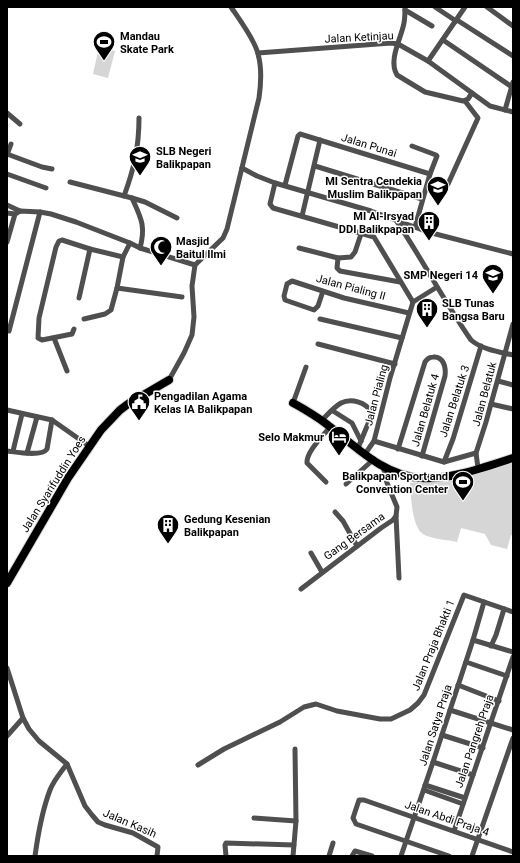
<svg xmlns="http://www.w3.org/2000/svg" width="520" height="863" viewBox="0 0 520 863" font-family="Roboto,sans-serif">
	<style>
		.green { fill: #d6d6d6 }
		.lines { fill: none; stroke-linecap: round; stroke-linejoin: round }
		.highway-casing { stroke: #dbdbdb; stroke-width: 10 }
		.minor { stroke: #4f4f4f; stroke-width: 5 }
		.highway { stroke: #000; stroke-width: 8 }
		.labels { text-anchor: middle; stroke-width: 3; stroke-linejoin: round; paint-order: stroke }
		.poi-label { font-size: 11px; font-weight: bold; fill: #000; stroke: #fff; text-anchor: start }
		.street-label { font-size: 11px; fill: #000; stroke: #fff }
	</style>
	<rect width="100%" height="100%" fill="#fff"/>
	<g class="green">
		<polygon points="99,47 115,51 108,78 93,74"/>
		<path d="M513,462V536L511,535L507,549L491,545L485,534L461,528L457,542C449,540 430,539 423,534C412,527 411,497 410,483L465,477Z"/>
	</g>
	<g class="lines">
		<g class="highway-casing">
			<g id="highway">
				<path d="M293,403C303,408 312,414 321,420C352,442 381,476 421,478C450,480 485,467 513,458"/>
				<polyline points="7,583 68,478 101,430 120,410 128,404 169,380"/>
			</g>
		</g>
		<g class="minor">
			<path d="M405,7C405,12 405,18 404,23C401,39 388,60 397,75L425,92L463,101L468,99L472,93"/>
			<polyline points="435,7 456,21"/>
			<polyline points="487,7 513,26"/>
			<polyline points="405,10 432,26"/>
			<polyline points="457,20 513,56"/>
			<polyline points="443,40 512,87"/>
			<polyline points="258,53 391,43 398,44 428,61 490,106 513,112"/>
			<polyline points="428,61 465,7"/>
			<polyline points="505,110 513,82"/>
			<polyline points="7,113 20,124"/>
			<polyline points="412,146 436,155 437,156 430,174"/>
			<polyline points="7,154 42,167 52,169"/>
			<polyline points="7,155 11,144"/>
			<polyline points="315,166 422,199"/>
			<polyline points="242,168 257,176 275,183 371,211 428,232 513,254"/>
			<polyline points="7,174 46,188"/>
			<path d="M70,182L132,198C141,218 146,226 140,248"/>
			<polyline points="275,183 270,204 273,208 374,237 413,302"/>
			<polyline points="448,184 478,118 465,101"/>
			<polyline points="285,185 298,136 300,134 430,174 415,227"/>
			<path d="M124,196C134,169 139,147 139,118"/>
			<polyline points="132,198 145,202 177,218"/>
			<polyline points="7,205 20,211"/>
			<polyline points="7,213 15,214 20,211 40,212 51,214 76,222 130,243 140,248 195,265"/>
			<polyline points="302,216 320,140"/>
			<path d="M396,220C422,259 444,301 471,340C481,349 500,352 513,355"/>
			<polyline points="7,242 15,214"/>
			<polyline points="299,248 338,258 351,257 355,252 361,234"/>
			<polyline points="123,257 130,243"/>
			<polyline points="338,258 337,268 340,271 400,282"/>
			<polyline points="437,287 413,302 390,378 374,441 444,462 476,453"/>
			<polyline points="117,288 182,297"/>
			<polyline points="323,291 318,306 314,310 285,300 284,296 287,284 292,281 344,298 409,313"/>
			<polyline points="79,298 90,249"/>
			<polyline points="320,319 402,338"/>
			<polyline points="74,329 72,334 42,340 38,338 39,318 56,247 59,241 62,240 90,249 123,257 117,288 111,310 105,314 84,319"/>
			<polyline points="9,331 40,212"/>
			<polyline points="54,338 67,371"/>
			<polyline points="318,344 395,364"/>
			<path d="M169,380L184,353L192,335L194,317L192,286L195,265L223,238L227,229L259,98C261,84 262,68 258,54C255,40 239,19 231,7"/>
			<polyline points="498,381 513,385"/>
			<polyline points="293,403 306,367"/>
			<polyline points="491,404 513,409"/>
			<polyline points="7,410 52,420 89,446"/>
			<polyline points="333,411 352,423 361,441"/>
			<path d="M322,420C327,415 334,407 341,403C351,398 366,402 371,412L370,419L358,448"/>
			<path d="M398,449L425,362C427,359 429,357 433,357C444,356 446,368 445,376L422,456"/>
			<path d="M7,451C16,452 42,457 47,449L52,420"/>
			<polyline points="13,451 22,414"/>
			<polyline points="27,453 37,417"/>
			<polyline points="365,454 374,441"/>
			<polyline points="444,462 453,439 481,346"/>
			<polyline points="478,468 476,453 486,422 513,324"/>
			<path d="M326,482L307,463C306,452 323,436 330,427"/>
			<polyline points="346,484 374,459"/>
			<polyline points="335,512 343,521 357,546"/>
			<polyline points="396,516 399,578"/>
			<polyline points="311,553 322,572"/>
			<polyline points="301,589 381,528 393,520 396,516 397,507 387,483 383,466"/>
			<polyline points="473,640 484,602"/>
			<polyline points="491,646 496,635 504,609"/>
			<polyline points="466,662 507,676"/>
			<polyline points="7,668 23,718 29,729 39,741 67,764 85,806 92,815 98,822 105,825 133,833 158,847 157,856"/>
			<polyline points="458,685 499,701"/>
			<polyline points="450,710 513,730"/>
			<polyline points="442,735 483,748"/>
			<polyline points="7,736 23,718"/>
			<polyline points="433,762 473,775"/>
			<polyline points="198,765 224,749 280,722 304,707 316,704 337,711 380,719 391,719 410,710 418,703 424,695 464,595 513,612"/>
			<polyline points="425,785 465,798"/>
			<polyline points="424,790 463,804"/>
			<polyline points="254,818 296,821"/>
			<polyline points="454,831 513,657"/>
			<path d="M35,856C38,834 42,811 50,790C54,780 61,772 67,764"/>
			<polyline points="226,856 225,845 226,843 294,845"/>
			<polyline points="293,856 296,821 295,749"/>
			<polyline points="329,856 333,843"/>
			<polyline points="352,856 355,851 372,856"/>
			<polyline points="401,856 433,762 473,640 513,652"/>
			<polyline points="449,856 356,824 353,818 359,800 364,800 513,852"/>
			<polyline points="472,856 513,738"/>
		</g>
		<use href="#highway" class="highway"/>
	</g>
	<defs>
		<g id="stadium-pin" transform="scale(1.15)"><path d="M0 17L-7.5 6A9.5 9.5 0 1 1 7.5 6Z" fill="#000" stroke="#fff"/><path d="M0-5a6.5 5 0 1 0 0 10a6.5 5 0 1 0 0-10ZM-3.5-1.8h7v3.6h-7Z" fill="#fff"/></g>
		<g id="school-pin" transform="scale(1.15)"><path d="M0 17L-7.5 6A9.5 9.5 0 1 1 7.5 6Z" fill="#000" stroke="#fff"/><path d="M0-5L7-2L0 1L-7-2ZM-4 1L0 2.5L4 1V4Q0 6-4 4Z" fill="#fff"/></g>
		<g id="building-pin" transform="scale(1.15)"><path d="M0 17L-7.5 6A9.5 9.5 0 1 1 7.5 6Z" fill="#000" stroke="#fff"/><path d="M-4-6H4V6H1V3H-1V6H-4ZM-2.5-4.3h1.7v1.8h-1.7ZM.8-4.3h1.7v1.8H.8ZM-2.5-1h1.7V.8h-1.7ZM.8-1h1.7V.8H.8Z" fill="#fff"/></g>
		<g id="mosque-pin" transform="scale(1.15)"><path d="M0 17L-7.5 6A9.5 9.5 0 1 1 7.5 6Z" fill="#000" stroke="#fff"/><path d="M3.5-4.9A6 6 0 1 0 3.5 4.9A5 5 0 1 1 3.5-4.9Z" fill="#fff"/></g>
		<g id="civic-pin" transform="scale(1.15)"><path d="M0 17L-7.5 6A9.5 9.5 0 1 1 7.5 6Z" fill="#000" stroke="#fff"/><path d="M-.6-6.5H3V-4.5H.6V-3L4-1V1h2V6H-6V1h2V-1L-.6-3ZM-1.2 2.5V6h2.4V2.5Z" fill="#fff"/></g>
		<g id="hotel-pin" transform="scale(1.15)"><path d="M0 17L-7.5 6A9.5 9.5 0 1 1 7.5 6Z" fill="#000" stroke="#fff"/><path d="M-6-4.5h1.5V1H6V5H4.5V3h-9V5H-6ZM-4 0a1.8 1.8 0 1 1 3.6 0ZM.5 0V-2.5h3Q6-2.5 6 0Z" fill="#fff"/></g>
	</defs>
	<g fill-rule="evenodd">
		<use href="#stadium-pin" x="104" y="42"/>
		<use href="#school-pin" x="140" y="157"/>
		<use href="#school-pin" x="438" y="187"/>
		<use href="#building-pin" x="429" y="222"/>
		<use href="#mosque-pin" x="161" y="247"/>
		<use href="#school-pin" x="493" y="275"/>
		<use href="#building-pin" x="427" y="309"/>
		<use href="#civic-pin" x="139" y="402"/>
		<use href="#hotel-pin" x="339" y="437"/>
		<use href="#stadium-pin" x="463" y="482"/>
		<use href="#building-pin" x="168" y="525"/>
	</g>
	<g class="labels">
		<g class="poi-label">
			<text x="120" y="40">Mandau<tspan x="120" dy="13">Skate Park</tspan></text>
			<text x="156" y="155">SLB Negeri<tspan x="156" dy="13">Balikpapan</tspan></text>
			<text x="422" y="185" text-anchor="end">MI Sentra Cendekia<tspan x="422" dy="13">Muslim Balikpapan</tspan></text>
			<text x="414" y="220" text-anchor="end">MI Al-Irsyad<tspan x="414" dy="13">DDI Balikpapan</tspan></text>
			<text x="176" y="245">Masjid<tspan x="176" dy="13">Baitul Ilmi</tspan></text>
			<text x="478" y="279" text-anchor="end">SMP Negeri 14</text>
			<text x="442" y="307">SLB Tunas<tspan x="442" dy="13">Bangsa Baru</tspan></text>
			<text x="154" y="400">Pengadilan Agama<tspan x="154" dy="13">Kelas IA Balikpapan</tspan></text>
			<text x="324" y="441" text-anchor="end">Selo Makmur</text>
			<text x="448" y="480" text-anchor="end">Balikpapan Sport and<tspan x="448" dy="13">Convention Center</tspan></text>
			<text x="184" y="523">Gedung Kesenian<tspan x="184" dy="13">Balikpapan</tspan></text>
		</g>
		<g class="street-label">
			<text transform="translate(359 37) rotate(-3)" y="4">Jalan Ketinjau</text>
			<text transform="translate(369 145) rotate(17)" y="4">Jalan Punai</text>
			<text transform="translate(351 287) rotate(15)" y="4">Jalan Pialing II</text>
			<text transform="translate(484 394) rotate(-75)" y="4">Jalan Belatuk</text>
			<text transform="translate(376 395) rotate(-75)" y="4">Jalan Pialing</text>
			<text transform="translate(454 401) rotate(-72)" y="4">Jalan Belatuk 3</text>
			<text transform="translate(425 410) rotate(-74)" y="4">Jalan Belatuk 4</text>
			<text transform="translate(53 484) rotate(-58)" y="4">Jalan Syarifuddin Yoes</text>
			<text transform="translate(354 536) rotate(-36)" y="4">Gang Bersama</text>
			<text transform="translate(433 645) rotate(-68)" y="4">Jalan Praja Bhakti 1</text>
			<text transform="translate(435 725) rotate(-72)" y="4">Jalan Satya Praja</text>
			<text transform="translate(474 741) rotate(-71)" y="4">Jalan Pangreh Praja</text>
			<text transform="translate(447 818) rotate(19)" y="4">Jalan Abdi Praja 4</text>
			<text transform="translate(130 823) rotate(23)" y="4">Jalan Kasih</text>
		</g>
	</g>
	<rect width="520" height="863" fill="none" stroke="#000000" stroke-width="16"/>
</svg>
